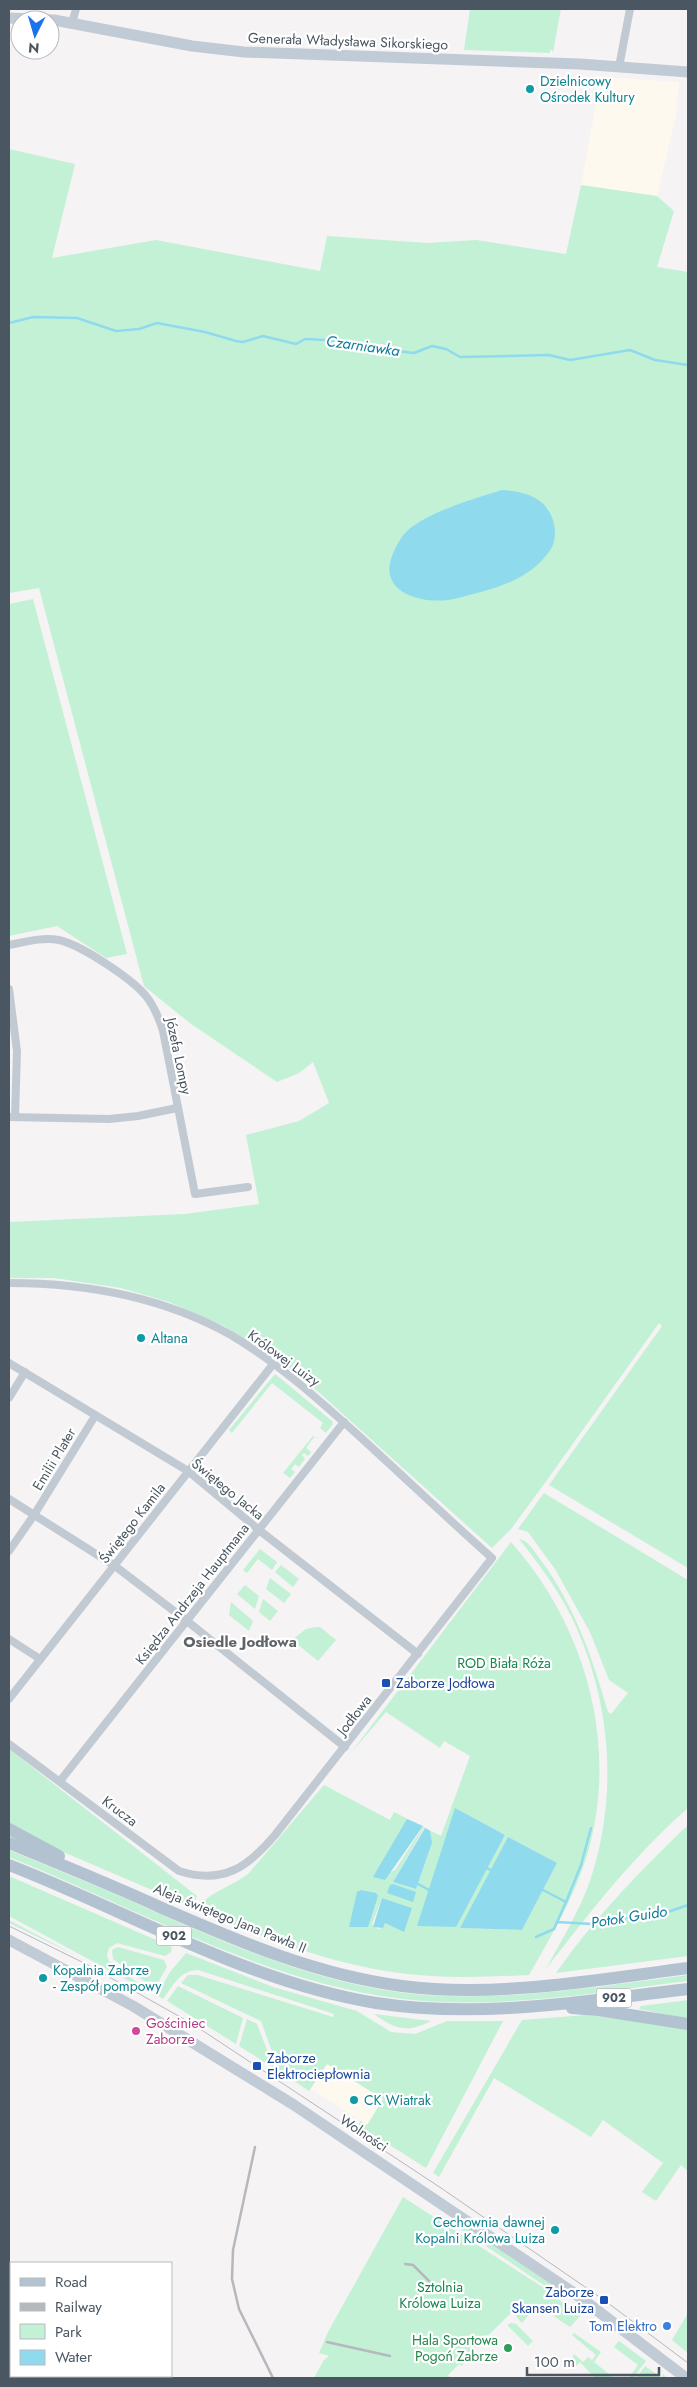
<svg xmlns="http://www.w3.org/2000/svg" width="697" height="2387" viewBox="0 0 697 2387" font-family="Jost,sans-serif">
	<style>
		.commercial { fill: #fdf9ef }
		.green { fill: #c3f1d5; fill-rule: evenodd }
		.water { fill: #90daee }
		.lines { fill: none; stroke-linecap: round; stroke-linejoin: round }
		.stream { stroke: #90daee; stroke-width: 2.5 }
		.street { stroke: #c1cad2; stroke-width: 8 }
		.secondary { stroke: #c1cbd6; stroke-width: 11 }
		.primary { stroke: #b3c2d1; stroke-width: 12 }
		.tram { stroke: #b5b8bd; stroke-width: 1 }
		.rail { stroke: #b5b8bd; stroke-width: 2.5 }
		.culture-dot { fill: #0f9aa8; stroke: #fff; stroke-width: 2 }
		.transit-dot { fill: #1a4fb4; stroke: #fff; stroke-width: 2 }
		.hotel-dot { fill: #d1479c; stroke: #fff; stroke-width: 2 }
		.shop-dot { fill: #3f7fe0; stroke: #fff; stroke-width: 2 }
		.leisure-dot { fill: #2e9e5b; stroke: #fff; stroke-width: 2 }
		.labels { text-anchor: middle; stroke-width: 4.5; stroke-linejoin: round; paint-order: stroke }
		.shield { fill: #fff; stroke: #808990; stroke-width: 1 }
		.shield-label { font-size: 12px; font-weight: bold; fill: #4a5661 }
		.street-label { font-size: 14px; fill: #4a5661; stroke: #fff }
		.culture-label { font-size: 14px; fill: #0d838f; stroke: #fff; text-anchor: start }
		.park-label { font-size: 14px; fill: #17864f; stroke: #fff }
		.transit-label { font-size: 14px; fill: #164399; stroke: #fff; text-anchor: start }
		.hotel-label { font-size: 14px; fill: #b23c85; stroke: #fff; text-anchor: start }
		.shop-label { font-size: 14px; fill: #366cbe; stroke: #fff; text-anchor: end }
		.leisure-label { font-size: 14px; fill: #27864d; stroke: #fff; text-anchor: end }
		.water-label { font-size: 15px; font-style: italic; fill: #0c7c9b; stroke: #fff }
		.neighbourhood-label { font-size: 15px; font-weight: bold; fill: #5f6368; stroke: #fff }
	</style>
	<rect width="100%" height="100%" fill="#f5f3f3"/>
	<g class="commercial">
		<polygon points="601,77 679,82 676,116 657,196 581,185"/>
		<polygon points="327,2064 383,2100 367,2125 311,2089"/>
	</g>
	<g class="green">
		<polygon points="470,9 561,9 553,52 550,49 550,53 464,50"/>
		<polygon points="9,149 75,164 52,258 156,240 320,271 327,236 427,243 476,240 566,254 581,185 657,196 674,211 657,267 688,272 688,1568 549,1485 662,1326 659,1323 547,1480 511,1529 492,1548 314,1388 275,1357 224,1326 169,1302 121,1288 54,1278 9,1278 9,1222 185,1214 259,1204 246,1135 299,1121 329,1103 313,1062 299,1073 277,1082 191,1024 144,986 39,588 9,593"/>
		<polygon points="33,599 127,954 106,958 57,926 9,936 9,604"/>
		<polygon points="275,1374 332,1421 333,1424 326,1433 320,1428 323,1423 272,1383 232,1433 229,1430"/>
		<polygon points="313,1436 321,1440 314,1437 306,1448 311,1452 308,1456 304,1453 302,1455 305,1459 299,1467 295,1464 291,1469 295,1472 290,1478 283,1473"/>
		<path d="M544,1493L688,1580V1808C633,1856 590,1912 546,1969C561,1941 579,1912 590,1881C619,1794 611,1700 572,1618C558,1589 538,1563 519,1539C529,1541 534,1551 540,1559C575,1606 592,1657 608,1712L611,1714L628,1693L609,1680L590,1632L555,1569L528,1532L518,1529Z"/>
		<path d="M511,1542C585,1625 619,1743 588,1852C575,1896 552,1935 529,1975C483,1977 438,1979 392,1972C326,1962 264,1938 203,1913L204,1909L200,1907C205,1894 237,1884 249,1873L324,1785L390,1820L394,1812L441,1836L470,1756L444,1741L440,1748L386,1712L350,1754ZM455,1809L505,1835L486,1868ZM407,1819L423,1827L395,1870L391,1872ZM424,1828L432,1843L416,1889L393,1882ZM557,1863L522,1930L460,1928ZM382,1898L411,1908L404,1931L385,1923L382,1928L378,1929L372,1924Z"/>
		<polygon points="260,1549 277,1562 272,1570 258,1559 247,1573 243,1570"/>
		<polygon points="281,1565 299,1579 293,1587 275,1572"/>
		<polygon points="270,1578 291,1594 284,1603 266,1589"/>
		<polygon points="245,1585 259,1596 255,1609 237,1594"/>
		<polygon points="263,1599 278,1611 270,1621 259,1612"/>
		<polygon points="231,1602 253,1621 249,1631 229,1615"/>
		<polygon points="316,1627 320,1627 336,1640 318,1661 292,1640 306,1629"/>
		<polygon points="9,1749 197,1896 194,1904 191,1903 189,1907 187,1905 61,1851 9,1825"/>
		<path d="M688,1825V1956L556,1973C594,1918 640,1871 688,1825Z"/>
		<path d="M9,1850C50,1867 90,1883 131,1901C225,1943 321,1987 425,1995C513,2001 601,1986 688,1975V1981C591,1993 493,2011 395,1998C260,1980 134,1907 9,1857Z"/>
		<polygon points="9,1876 172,1947 171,1952 165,1956 117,1943 109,1948 107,1955 109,1961 151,1993 9,1916"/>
		<polygon points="9,1920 75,1955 9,1923"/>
		<polygon points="118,1947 164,1960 167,1967 156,1986 150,1985 113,1959 112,1950"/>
		<path d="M186,1953L273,1987L357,2011L391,2032L415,2034L447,2021H503L426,2168L358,2125L361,2121L367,2125L383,2099L327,2064L309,2091L279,2071L261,2021L181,1983L188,1975H198L333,2017L334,2014L198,1970C180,1970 173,1986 163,1999L157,1995L170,1972Z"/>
		<polygon points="178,1986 243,2018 236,2044 167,2001"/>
		<polygon points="688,2000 688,2019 639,2009 641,2006"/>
		<path d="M374,2014L431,2021C407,2033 396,2030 374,2014Z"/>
		<polygon points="586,2015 688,2027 688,2171 681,2165 656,2201 642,2192 663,2163 603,2120 591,2137 494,2078 439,2177 433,2173 522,2020"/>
		<polygon points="247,2019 257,2024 274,2068 239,2046"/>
		<polygon points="403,2197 544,2288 571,2309 573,2308 580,2316 570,2327 537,2305 522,2323 512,2312 463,2360 465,2362 462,2366 459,2364 448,2375 450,2378 314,2378 324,2360 329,2356 319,2353 328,2332"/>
		<polygon points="459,2222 563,2292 560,2296 456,2226"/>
		<polygon points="688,2313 688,2353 672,2340"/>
		<polygon points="511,2323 516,2324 533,2341 528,2346 507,2325"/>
		<polygon points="574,2333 601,2352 594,2362 614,2378 595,2378 580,2362 575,2367 572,2360 574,2354 583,2362 588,2357 592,2360 596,2355 572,2335"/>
		<polygon points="619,2341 646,2361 633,2378 629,2378 638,2365 614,2347"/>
		<polygon points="645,2366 662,2378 663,2374 667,2378 636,2378"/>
	</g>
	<g class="water">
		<path d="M502,490C513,491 524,492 535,498C551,506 560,529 552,547C549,553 540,563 535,567C513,585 485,591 458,598C430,606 377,596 392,556C395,548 399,540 405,533C426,512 474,499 502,490Z"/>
		<polygon points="455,1808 505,1835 456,1927 417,1926"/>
		<polygon points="407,1819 423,1826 385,1880 373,1877"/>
		<polygon points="425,1828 430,1831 432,1843 416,1889 393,1882"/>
		<polygon points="508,1837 557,1863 522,1930 460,1928"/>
		<polygon points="393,1884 416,1892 413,1902 387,1893 390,1885"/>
		<polygon points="361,1890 376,1893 378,1896 368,1927 349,1927 357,1892"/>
		<polygon points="382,1898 412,1908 404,1932 385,1923 383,1928 373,1927"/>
	</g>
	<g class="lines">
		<g class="stream">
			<polyline points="9,323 33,317 77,318 116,331 139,329 157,323 205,332 236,341 243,342 263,336 296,344 305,339 346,341 373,348 414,353 432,346 446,349 460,357 549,355 570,360 630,350 655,360 688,365"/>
			<polyline points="486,1868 491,1870"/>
			<polyline points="418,1884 429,1890"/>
			<polyline points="543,1890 566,1902 557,1922 592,1924 602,1921 665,1913 688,1905"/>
			<polyline points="566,1902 581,1865 591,1828"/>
			<polyline points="536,1937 554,1929 557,1922"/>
		</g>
		<g class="street">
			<polyline points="72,23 76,9"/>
			<polyline points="619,67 630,9"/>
			<path d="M9,945C25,942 42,937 59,940C81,945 131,978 146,996C154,1006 159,1018 163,1031L195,1194L248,1187"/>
			<polyline points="9,989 17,1051 15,1117"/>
			<polyline points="9,1117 109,1119 138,1116 177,1108"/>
			<path d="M9,1283C85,1283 163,1297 231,1335C278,1363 318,1399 358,1435C403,1476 447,1518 492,1558L275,1835C248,1867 223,1885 179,1871L9,1744"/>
			<polyline points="9,1363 188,1471 259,1530 418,1654"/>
			<polyline points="9,1398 25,1372"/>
			<polyline points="9,1499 115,1566 187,1621 345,1747"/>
			<polyline points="9,1551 34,1515 95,1416"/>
			<polyline points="9,1639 40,1659"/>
			<polyline points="9,1699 274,1363"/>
			<polyline points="60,1781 344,1422"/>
		</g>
		<g class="secondary">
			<polyline points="9,18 54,20 192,46 244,52 580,64 688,72"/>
			<polyline points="9,1940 133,2006 294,2105 577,2295 686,2378"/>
		</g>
		<g class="primary">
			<polyline points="9,1829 59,1856"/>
			<path d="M9,1843C60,1864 112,1885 162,1908C240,1942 317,1975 402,1986C496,1998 595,1980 688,1968"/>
			<path d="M9,1865C130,1912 247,1982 376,2003C480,2019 585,2001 688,1989"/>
			<polyline points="572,2008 598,2010 688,2024"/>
		</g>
		<polyline class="tram" points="9,1926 86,1964 191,2023 441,2188 604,2300 688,2363"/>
		<g class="rail">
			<polyline points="255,2147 233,2250 232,2279 239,2309 273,2378"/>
			<polyline points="405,2264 413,2265 440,2292"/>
			<polyline points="327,2342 390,2356"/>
		</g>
	</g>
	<g class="culture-dot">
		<circle cx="530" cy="89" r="5"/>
		<circle cx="141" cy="1338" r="5"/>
		<circle cx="43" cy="1978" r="5"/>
		<circle cx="354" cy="2100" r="5"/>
		<circle cx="555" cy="2230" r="5"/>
	</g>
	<g class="transit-dot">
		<rect x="381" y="1678" width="10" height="10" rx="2.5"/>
		<rect x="252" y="2061" width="10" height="10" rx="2.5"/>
		<rect x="599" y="2295" width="10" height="10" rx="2.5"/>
	</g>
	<circle class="hotel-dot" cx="136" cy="2031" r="5"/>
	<circle class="shop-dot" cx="667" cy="2326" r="5"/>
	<circle class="leisure-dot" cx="508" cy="2348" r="5"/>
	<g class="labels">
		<g class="shield">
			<rect x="156.5" y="1926.5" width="35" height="19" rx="4"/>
			<rect x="596.5" y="1988.5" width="35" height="19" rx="4"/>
		</g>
		<g class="shield-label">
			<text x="174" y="1940">902</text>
			<text x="614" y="2002">902</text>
		</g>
		<g class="street-label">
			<text transform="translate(348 41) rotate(2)" y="5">Generała Władysława Sikorskiego</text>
			<text transform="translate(179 1056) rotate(78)" y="5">Józefa Lompy</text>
			<text transform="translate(284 1358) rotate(36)" y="5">Królowej Luizy</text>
			<text transform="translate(54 1459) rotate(-59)" y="5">Emilii Plater</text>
			<text transform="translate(228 1489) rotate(39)" y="5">Świętego Jacka</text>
			<text transform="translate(132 1523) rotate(-52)" y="5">Świętego Kamila</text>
			<text transform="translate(192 1594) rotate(-52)" y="5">Księdza Andrzeja Hauptmana</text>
			<text transform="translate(354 1715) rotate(-52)" y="5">Jodłowa</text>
			<text transform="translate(120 1811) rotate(37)" y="5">Krucza</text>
			<text transform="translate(230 1918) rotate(22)" y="5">Aleja świętego Jana Pawła II</text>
			<text transform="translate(364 2133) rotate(34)" y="5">Wolności</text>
		</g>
		<g class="culture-label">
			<text x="540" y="86">Dzielnicowy<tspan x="540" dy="16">Ośrodek Kultury</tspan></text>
			<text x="151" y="1343">Altana</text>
			<text x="53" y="1975">Kopalnia Zabrze<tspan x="53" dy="16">- Zespół pompowy</tspan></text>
			<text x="364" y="2105">CK Wiatrak</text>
			<text x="545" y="2227" text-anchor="end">Cechownia dawnej<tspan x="545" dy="16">Kopalni Królowa Luiza</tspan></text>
		</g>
		<g class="park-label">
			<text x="504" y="1668">ROD Biała Róża</text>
			<text x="440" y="2292">Sztolnia<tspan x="440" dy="16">Królowa Luiza</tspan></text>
		</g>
		<g class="transit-label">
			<text x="396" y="1688">Zaborze Jodłowa</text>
			<text x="267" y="2063">Zaborze<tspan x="267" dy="16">Elektrociepłownia</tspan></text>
			<text x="594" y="2297" text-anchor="end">Zaborze<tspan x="594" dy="16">Skansen Luiza</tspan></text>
		</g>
		<g class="hotel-label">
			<text x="146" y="2028">Gościniec<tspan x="146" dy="16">Zaborze</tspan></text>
		</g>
		<g class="shop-label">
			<text x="657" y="2331">Tom Elektro</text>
		</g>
		<g class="leisure-label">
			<text x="498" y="2345">Hala Sportowa<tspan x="498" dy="16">Pogoń Zabrze</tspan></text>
		</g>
		<g class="water-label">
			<text transform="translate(363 346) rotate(8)" y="5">Czarniawka</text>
			<text transform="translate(629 1917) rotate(-9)" y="5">Potok Guido</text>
		</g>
		<g class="neighbourhood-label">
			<text x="240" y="1647">Osiedle Jodłowa</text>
		</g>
	</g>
	<rect width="697" height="2387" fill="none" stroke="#4a5661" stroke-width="20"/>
	<rect x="10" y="2262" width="162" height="115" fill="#ffffff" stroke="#b7bbc0"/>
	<rect x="20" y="2278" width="25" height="8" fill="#b3c2d1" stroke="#b7bbc0"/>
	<text x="55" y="2287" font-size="15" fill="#4a5661">Road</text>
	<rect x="20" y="2303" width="25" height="8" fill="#b5b8bd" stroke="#b7bbc0"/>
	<text x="55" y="2312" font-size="15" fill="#4a5661">Railway</text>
	<rect x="20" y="2324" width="25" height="15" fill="#c3f1d5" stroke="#b7bbc0"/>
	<text x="55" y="2337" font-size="15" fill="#4a5661">Park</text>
	<rect x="20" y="2350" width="25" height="15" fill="#90daee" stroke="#b7bbc0"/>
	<text x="55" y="2362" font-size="15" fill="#4a5661">Water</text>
	<g transform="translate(35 35) rotate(185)"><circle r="24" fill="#ffffff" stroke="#b7bbc0"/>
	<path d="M0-4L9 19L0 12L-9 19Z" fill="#1a73e8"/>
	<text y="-8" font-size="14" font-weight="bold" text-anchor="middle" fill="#4a5661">N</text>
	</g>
	<path d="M527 2367v8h132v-8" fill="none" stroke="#4a5661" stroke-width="2.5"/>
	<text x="534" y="2367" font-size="15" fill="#4a5661" stroke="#ffffff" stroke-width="4" paint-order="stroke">100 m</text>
</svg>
